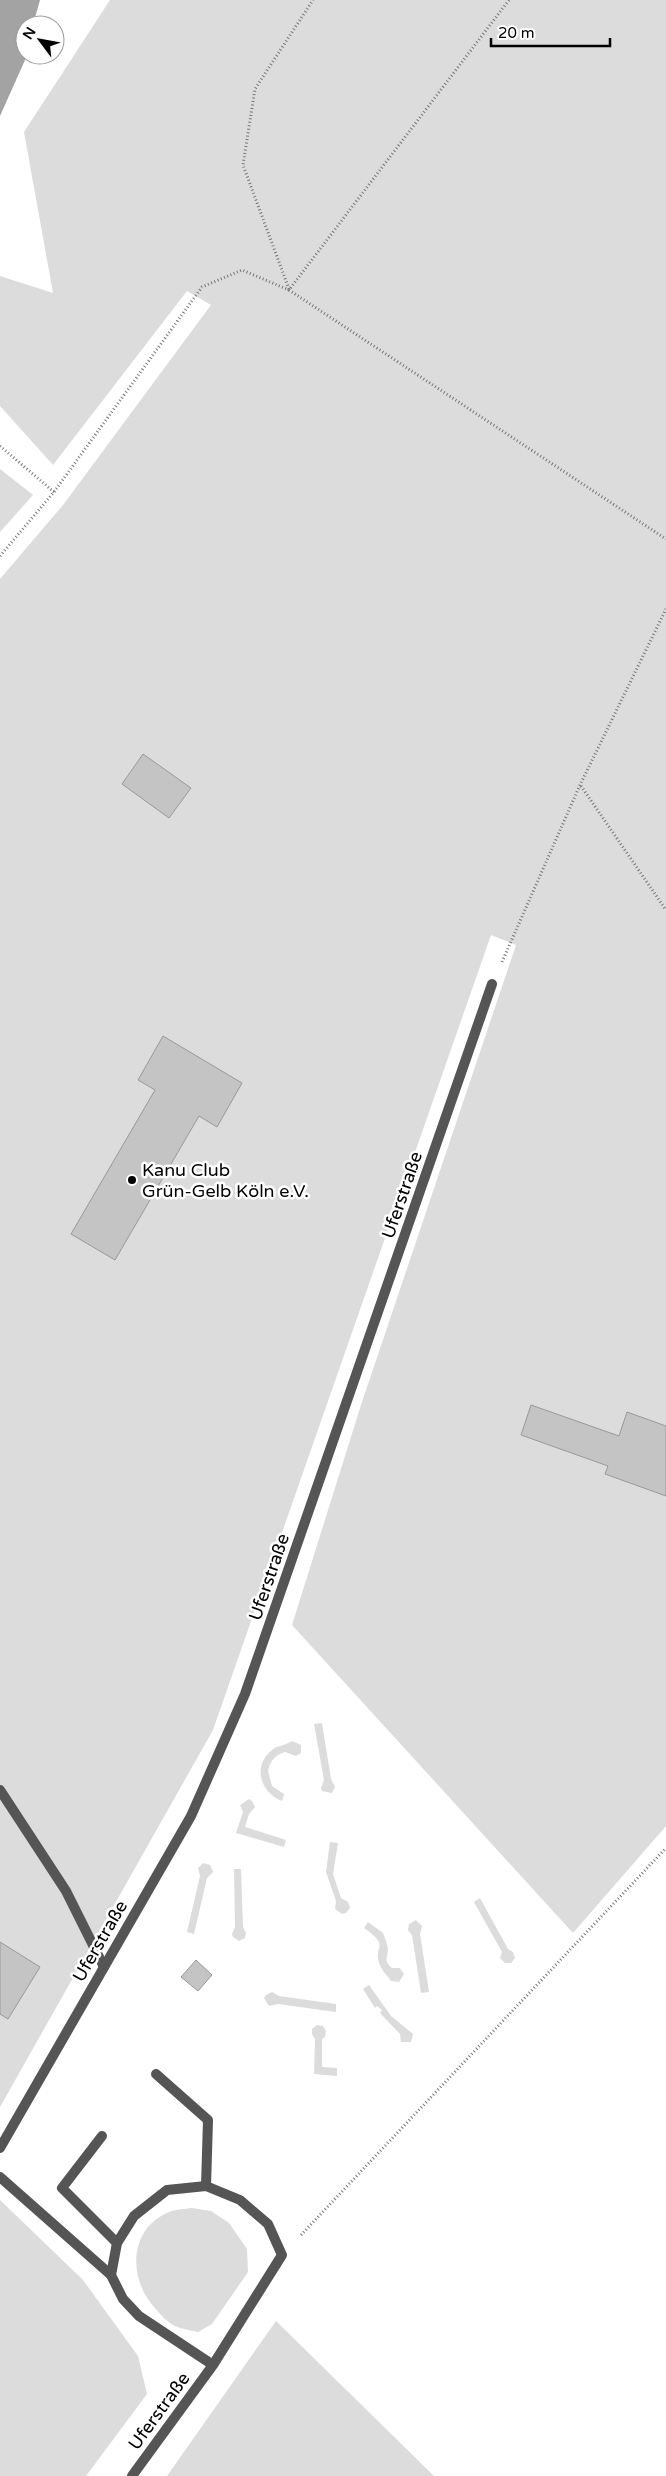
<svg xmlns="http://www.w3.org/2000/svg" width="666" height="2476" viewBox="0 0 666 2476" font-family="'Varela Round',sans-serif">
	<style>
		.green { fill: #dcdcdc }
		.water { fill: #a3a3a3 }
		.building { fill: #c4c4c4; stroke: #999 }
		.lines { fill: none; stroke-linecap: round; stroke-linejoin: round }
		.path { stroke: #777; stroke-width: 3; stroke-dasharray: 1 2.5; stroke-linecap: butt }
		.service { stroke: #555; stroke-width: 10 }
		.minor { stroke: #555; stroke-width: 10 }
		.poi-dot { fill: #000; stroke: #fff; stroke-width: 2 }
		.labels { text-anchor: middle; stroke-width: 5; stroke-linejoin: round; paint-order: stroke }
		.poi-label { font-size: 18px; fill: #000; stroke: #fff; text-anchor: start }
		.street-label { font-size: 18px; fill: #000; stroke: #fff }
	</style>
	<rect width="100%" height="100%" fill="#fff"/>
	<g class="green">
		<polygon points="110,0 666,0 666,1826 573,1933 292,1625 361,1405 516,945 491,935 213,1730 0,2107 0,579 63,505 211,305 187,291 53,465 0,406 0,276 53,293 24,132"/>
		<polygon points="0,469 33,495 0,532"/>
		<polygon points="322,1723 331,1779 335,1787 332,1793 322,1791 321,1788 324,1780 314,1724"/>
		<path d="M292,1741L301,1745V1753L296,1756L285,1752C275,1755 270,1761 268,1771L272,1786L284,1794L282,1801C261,1793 252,1767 271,1751C277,1745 285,1746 292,1741Z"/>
		<polygon points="249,1799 252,1801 255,1807 249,1814 245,1827 286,1840 284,1847 236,1833 243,1812 240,1805"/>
		<polygon points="330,1842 338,1843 333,1874 341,1898 348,1902 350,1908 346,1913 342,1914 335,1909 336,1901 326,1872"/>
		<polygon points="203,1863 210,1865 213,1872 207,1878 194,1934 187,1932 200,1876 198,1868"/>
		<polygon points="234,1869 241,1869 243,1927 246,1933 245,1938 239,1941 233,1937 232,1934 235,1927"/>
		<polygon points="480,1898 508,1949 513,1952 515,1958 511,1963 505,1963 500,1958 502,1952 474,1902"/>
		<polygon points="416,1920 422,1926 420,1934 429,1992 421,1993 412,1935 408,1930 409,1924"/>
		<path d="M368,1922L383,1933C385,1938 388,1945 388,1950C387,1959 384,1961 392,1968H400L404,1974L399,1982L391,1981C388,1976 382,1971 380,1965C372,1944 392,1948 364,1928Z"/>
		<polygon points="369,1985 391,2016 413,2034 411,2042 401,2042 400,2034 380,2013 382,2010 377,2006 375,2008 363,1989"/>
		<polygon points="272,1992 279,1996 336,2004 336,2012 278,2004 269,2006 264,1998 266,1995"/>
		<polygon points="317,2025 323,2026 326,2031 325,2037 322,2039 322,2067 337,2068 337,2076 314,2074 315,2039 312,2034 312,2029"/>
		<polygon points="0,2200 83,2280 138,2356 147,2394 86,2476 0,2476"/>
		<path d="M192,2208L211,2211L229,2223L247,2249L248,2272L212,2324L198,2332C190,2330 182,2329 175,2326C168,2323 160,2314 155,2308C128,2279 128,2229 169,2212C176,2209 185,2209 192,2208Z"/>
		<polygon points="276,2321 434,2476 167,2476"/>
	</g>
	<polygon class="water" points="0,0 40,0 33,25 25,25 25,60 0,116"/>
	<g class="building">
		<polygon points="143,754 191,788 169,818 122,784"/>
		<polygon points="163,1036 242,1083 217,1127 199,1116 115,1260 71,1234 155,1090 138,1080"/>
		<polygon points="531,1405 619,1436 627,1412 666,1426 666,1496 605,1474 608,1466 521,1435"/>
		<polygon points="0,1942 40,1967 8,2019 0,2014"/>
		<polygon points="196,1960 212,1975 198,1991 181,1977"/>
	</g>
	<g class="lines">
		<g class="path">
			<polyline points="509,0 289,290 666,539"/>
			<polyline points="289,289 243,165 255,89 313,0"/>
			<polyline points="0,446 54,492"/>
			<polyline points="0,556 54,492 202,287 242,270 289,290"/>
			<polyline points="581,786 666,910"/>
			<polyline points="502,962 580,785 666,609"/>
			<polyline points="301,2235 666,1848"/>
		</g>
		<g class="service">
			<polyline points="0,1790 66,1891 104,1967"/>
			<polyline points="156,2074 208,2120 206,2186"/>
			<polyline points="102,2136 62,2188 117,2243"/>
			<polyline points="0,2148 191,1816 245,1694 492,984"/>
			<polyline points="0,2177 111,2275"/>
		</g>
		<polyline class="minor" points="132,2476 213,2365 282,2255 268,2224 240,2200 206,2186 167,2190 134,2216 117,2243 111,2275 123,2299 139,2316 213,2365"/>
	</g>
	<circle class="poi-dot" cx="132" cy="1180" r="5"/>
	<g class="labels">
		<g class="poi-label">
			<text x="142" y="1176">Kanu Club<tspan x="142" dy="21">Grün-Gelb Köln e.V.</tspan></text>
		</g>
		<g class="street-label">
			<text transform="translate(402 1195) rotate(-71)" y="6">Uferstraße</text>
			<text transform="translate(269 1577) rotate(-71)" y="6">Uferstraße</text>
			<text transform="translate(100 1941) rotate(-60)" y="6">Uferstraße</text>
			<text transform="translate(159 2411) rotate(-54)" y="6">Uferstraße</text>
		</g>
	</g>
	<g transform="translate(40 40) rotate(302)"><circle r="24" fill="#ffffff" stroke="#999999"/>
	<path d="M0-4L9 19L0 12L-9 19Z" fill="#000000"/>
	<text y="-8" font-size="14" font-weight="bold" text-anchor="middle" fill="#000000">N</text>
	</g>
	<path d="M491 38v8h119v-8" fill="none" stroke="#000000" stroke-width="2.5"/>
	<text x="498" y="38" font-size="15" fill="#000000" stroke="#ffffff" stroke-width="4" paint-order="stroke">20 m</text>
</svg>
